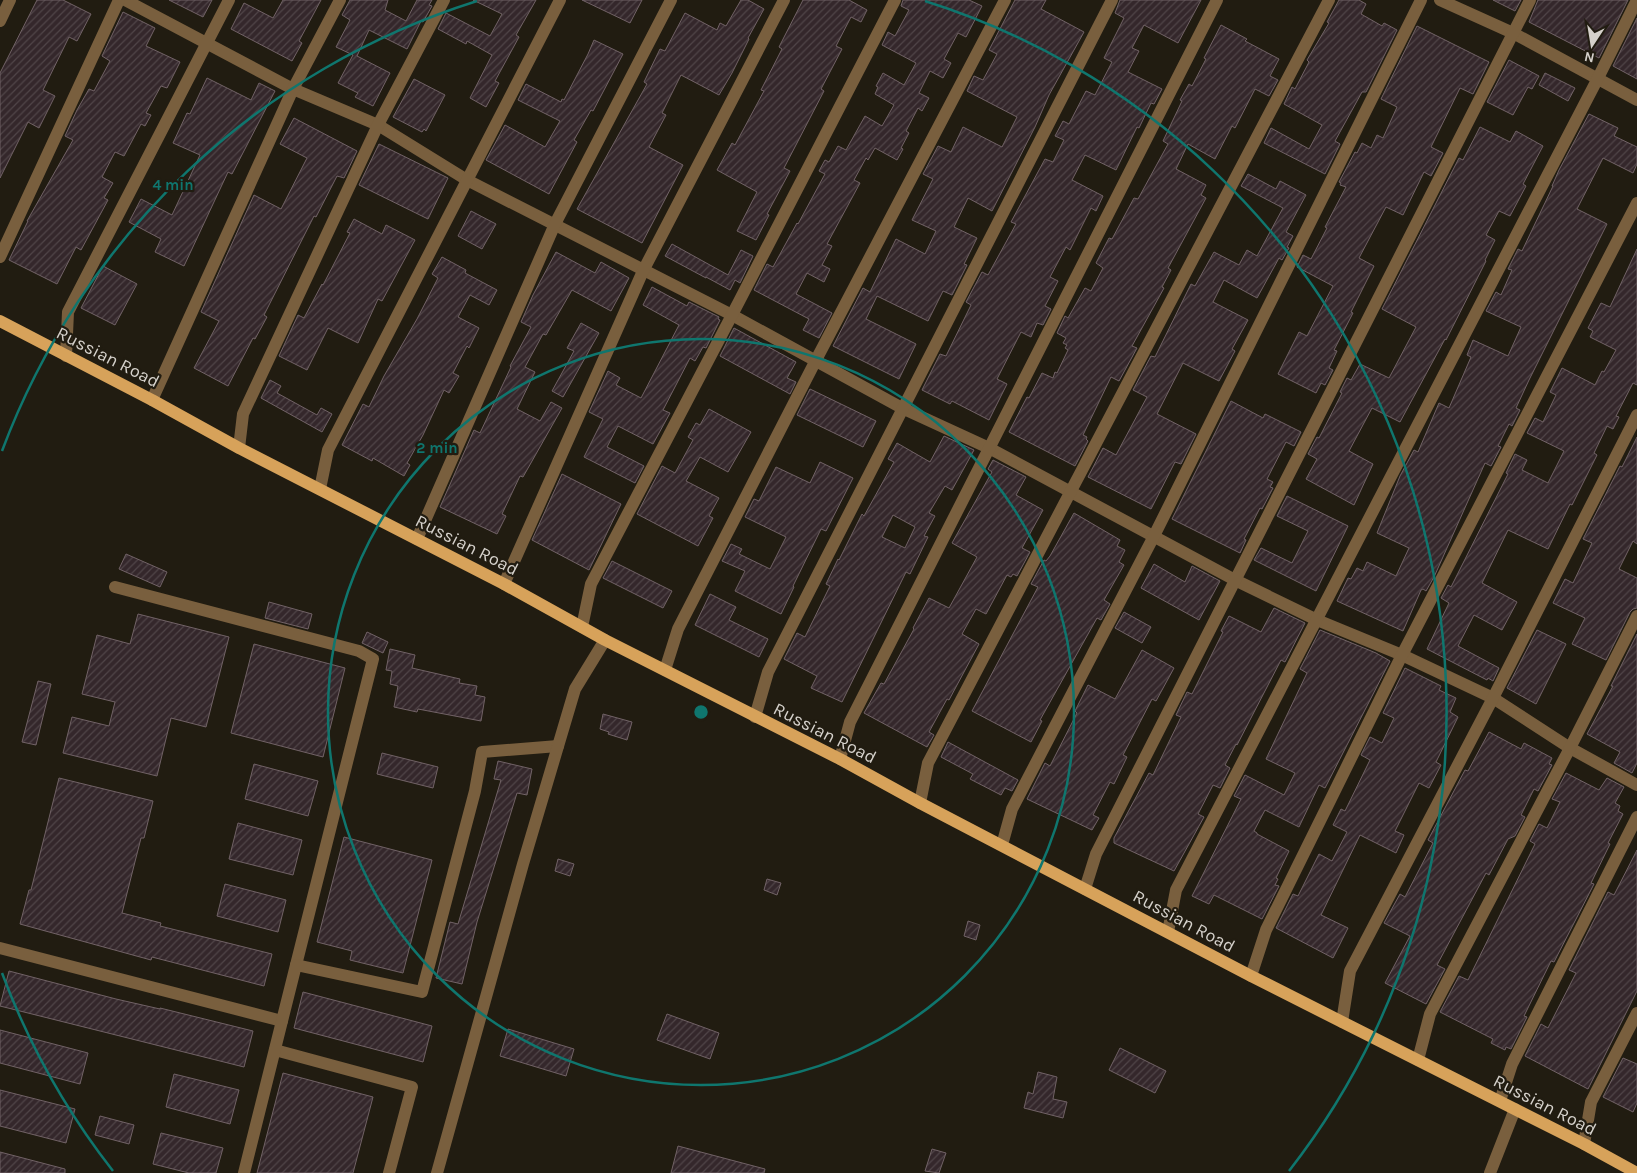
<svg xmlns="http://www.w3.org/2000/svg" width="1637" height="1173" viewBox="0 0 1637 1173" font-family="Karla,sans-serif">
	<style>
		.building { fill: url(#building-hatch); stroke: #716266; fill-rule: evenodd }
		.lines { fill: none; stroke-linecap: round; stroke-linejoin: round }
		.minor { stroke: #795f3e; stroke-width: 12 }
		.major { stroke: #d7a25a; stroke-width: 12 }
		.ring { fill: none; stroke: #0f766e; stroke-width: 2.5 }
		.labels { text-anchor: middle; stroke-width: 4.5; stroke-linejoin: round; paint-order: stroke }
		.street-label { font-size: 18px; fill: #d5d1cb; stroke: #211c11 }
		.centre { fill: #0f766e; stroke: #211c11; stroke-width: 2.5 }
		.ring-label { font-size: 15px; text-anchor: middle; font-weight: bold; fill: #0f766e; stroke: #211c11; stroke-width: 4.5; stroke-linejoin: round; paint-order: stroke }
	</style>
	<defs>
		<pattern id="building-hatch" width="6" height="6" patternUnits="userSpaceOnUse" patternTransform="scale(1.25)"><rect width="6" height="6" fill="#34272b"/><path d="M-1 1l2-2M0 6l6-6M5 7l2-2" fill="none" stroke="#504548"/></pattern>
	</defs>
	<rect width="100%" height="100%" fill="#211c11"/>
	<g class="building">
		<polygon points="37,0 63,0 91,14 77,41 69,37 43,90 55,96 39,128 28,122 0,178 0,73"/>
		<polygon points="169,0 212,0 203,17"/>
		<polygon points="283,0 321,0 299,41 302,43 292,61 231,29 244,3 273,18"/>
		<polygon points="350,0 388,0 385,10 406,21 417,0 432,0 429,5 432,6 423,22 421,21 407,49 369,30 357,56 390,73 373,106 355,97 358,93 338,83 353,55 336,47 350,20 342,15"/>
		<polygon points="473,0 536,0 516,35 519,37 495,81 499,83 486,107 470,98 492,55 467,41 466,44 438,29 446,13 490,36 502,14"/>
		<polygon points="582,0 642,0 630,23"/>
		<polygon points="741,0 748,0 764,9 748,38 749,39 732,73 719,95 681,75 662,113 666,115 649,147 683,165 642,243 577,209 647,84 644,82 660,49 665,51 685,13 717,30 720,23 726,26"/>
		<polygon points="803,0 849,0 867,10 861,22 851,17 836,46 842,49 821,89 824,91 784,168 790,171 767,214 769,215 756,240 737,231 757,192 717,170 732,143 735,145 764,91 761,90 782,49 779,47"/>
		<polygon points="903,0 969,0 982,6 966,37 958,33 944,59 951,63 943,78 930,71 919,93 929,98 922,111 918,108 906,131 909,133 901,148 903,149 897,160 875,148 868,160 866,158 854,180 860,183 827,244 832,246 822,265 830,269 824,282 807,273 796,294 832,313 819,338 803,330 809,319 754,290 767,264 773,267 797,223 798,224 825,174 819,171 825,160 829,162 838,146 846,150 865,116 882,126 894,105 875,94 878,87 876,86 883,73 904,85 916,63 882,45 888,32 895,36 909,10 901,6"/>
		<polygon points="1015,0 1046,0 1041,9 1084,32 1049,95 1035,127 992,211 968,198 954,227 977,238 964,264 967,265 952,295 943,291 928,321 877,296 866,319 916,344 899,379 833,346 863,288 870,292 896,239 925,254 936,231 912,220 933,179 923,174 938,146 951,152 963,127 1002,147 1017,117 967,91 974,76 983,80 997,54 989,50"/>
		<polygon points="1120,0 1201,0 1178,43 1144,25 1132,48 1139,51 1128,72 1162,89 1154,104 1151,103 1139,128 1137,127 1116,170 1085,155 1072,180 1103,196 1096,211 1091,208 1070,250 1066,247 1050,277 1058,281 1045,306 1051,309 1043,325 1037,323 1031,337 1021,332 997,379 1007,384 989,420 952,401 950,404 922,390 940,354 946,356 971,305 966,302 982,272 988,275 1016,224 1011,222 1045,159 1053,162 1064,140 1055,136 1063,121 1069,124 1086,91 1095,95 1112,62 1104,58 1124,18 1115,13"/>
		<polygon points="1339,0 1359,0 1366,4 1361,14 1382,26 1384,23 1397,30 1366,92 1362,92 1335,141 1340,144 1325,174 1264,143 1271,128 1309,149 1322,125 1284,104 1292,87 1295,89 1309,62 1307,60 1329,23 1327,22"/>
		<polygon points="1493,0 1521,0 1515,11"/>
		<polygon points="1538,0 1628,0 1599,58 1529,22"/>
		<polygon points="123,12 155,28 146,46 180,62 167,88 161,86 146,113 151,115 145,126 141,124 124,156 115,152 102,177 113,183 104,198 108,200 81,250 76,247 57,284 9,260 28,221 27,221 73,140 65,136 77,110 89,89 94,91 110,61 102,56"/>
		<polygon points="1637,18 1637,79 1613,66"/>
		<polygon points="1221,25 1247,39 1245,41 1279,59 1270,76 1278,80 1269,96 1255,89 1235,128 1232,126 1215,159 1188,144 1176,169 1206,185 1201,195 1206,198 1168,268 1171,270 1162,287 1164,288 1132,346 1137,348 1119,381 1111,377 1083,435 1087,437 1086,439 1088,441 1075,466 1009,432 1027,397 1029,398 1042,373 1053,378 1055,372 1057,373 1068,350 1065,348 1067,345 1063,343 1066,338 1057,333 1065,316 1068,318 1085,288 1091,291 1103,268 1096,263 1109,238 1112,239 1134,198 1138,199 1168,144 1163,141 1182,101 1180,100 1189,84 1192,86 1206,59 1204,58"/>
		<polygon points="1417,26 1489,62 1473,94 1460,88 1431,147 1443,153 1431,176 1424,172 1403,215 1386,207 1359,258 1374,266 1351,312 1353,313 1334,350 1337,351 1329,368 1333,370 1325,385 1321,383 1316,393 1278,374 1299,332 1307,336 1333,286 1297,267 1303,255 1311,259 1327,228 1325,227 1346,187 1340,185 1341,183 1339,182 1355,152 1357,153 1362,143 1371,148 1377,135 1383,138 1397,107 1381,99"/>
		<polygon points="594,40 623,54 593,111 591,110 574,140 577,142 549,194 486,160 505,125 545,147 560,121 518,100 526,84 561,102 562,99 564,100 588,54"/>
		<polygon points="1509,60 1539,76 1532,89 1528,87 1513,115 1487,102"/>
		<polygon points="1545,73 1575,88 1568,101 1539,85"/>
		<polygon points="207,78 251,100 259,83 275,91 232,174 228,172 184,266 155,252 161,239 129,222 141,199 172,215 200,155 173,143 187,113 190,114"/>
		<polygon points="414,79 445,95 426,131 424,129 422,132 393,117"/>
		<polygon points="1589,114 1618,128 1614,136 1637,147 1637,164 1633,173 1603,158 1602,160 1577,209 1607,224 1529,380 1516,408 1520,410 1512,426 1509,424 1498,446 1501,447 1491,466 1485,463 1434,577 1426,591 1423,589 1421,590 1403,631 1337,601 1348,578 1351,579 1357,568 1363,571 1367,562 1396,576 1409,548 1377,533 1400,476 1414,450 1418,452 1439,403 1449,408 1471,357 1467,355 1473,340 1508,356 1521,327 1486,311 1496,292 1501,295 1512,270 1508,269 1518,249 1522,251 1553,186 1552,186 1559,170"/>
		<polygon points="294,118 357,151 344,178 337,176 316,217 314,216 264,315 267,317 255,339 253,338 228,386 194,368 219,321 201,312 254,195 281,209 307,158 280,144"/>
		<polygon points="1480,127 1510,142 1516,131 1543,146 1523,184 1526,186 1510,216 1499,211 1486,235 1495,240 1485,260 1486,261 1446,340 1445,339 1400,422 1372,408 1349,451 1373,464 1354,505 1306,479 1317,459 1308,454 1317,437 1319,438 1342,393 1340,392 1347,378 1351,380 1360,364 1389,378 1416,327 1382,309 1459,158 1463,160"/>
		<polygon points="379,144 448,178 428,219 359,185"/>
		<polygon points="1248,174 1276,189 1280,181 1306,195 1286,232 1293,236 1287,247 1289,248 1282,260 1279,258 1257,298 1224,280 1213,302 1248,320 1232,349 1235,351 1219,381 1183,363 1157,414 1196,434 1181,464 1175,462 1151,509 1088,477 1103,448 1116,455 1147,397 1133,390 1151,356 1155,357 1191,284 1195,286 1214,252 1239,265 1247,250 1257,256 1283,208 1241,186"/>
		<polygon points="471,211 496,224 482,249 458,236"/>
		<polygon points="354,219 382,234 386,225 415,240 382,301 378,299 358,343 328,328 307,370 279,356 298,315 304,318 322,284 323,285 350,233 347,232"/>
		<polygon points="672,244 728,275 741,250 753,256 740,283 735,280 730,290 706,277 706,278 665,256"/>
		<polygon points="1637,249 1637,385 1633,383 1616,416 1619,417 1613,429 1607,426 1594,453 1597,455 1572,505 1570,504 1548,549 1508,530 1482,583 1517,602 1502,630 1474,615 1458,646 1499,668 1493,681 1488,678 1487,680 1427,649 1449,603 1441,598 1448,585 1451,587 1508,474 1506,473 1515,454 1527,460 1522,470 1548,483 1564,451 1527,433 1535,418 1543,422 1556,395 1550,392 1562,368 1595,385 1602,371 1604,372 1616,350 1590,337 1593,331 1588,328 1601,303 1610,307"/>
		<polygon points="556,252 595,273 601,262 629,278 611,311 572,290 546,335 543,334 525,367 535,372 517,409 540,421 551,402 562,408 523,477 520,476 502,514 506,516 497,534 440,507 474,430 480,433 511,367 510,366 531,327 521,322 533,295"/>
		<polygon points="442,257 466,270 465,273 497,290 489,305 470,295 458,317 479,328 469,348 467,346 453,373 459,376 449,393 444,390 423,435 407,463 410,465 404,476 373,458 372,461 342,445 363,404 369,407 384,376 417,319 438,278 432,274"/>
		<polygon points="103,266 137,284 115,325 81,308"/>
		<polygon points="652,287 687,306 689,302 719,317 718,319 720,320 706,348 703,347 695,361 690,358 663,410 670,413 653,444 618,426 607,447 644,466 635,483 584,457 603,419 589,412 608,371 620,378 616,385 641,398 679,325 643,305"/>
		<polygon points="581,323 599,333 563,397 552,391 574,351 567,348"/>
		<polygon points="734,328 796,362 787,378 796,382 790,394 720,356"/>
		<polygon points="270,380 281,386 277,393 317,415 321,408 332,414 322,432 261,398"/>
		<polygon points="810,389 876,421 863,447 797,415"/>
		<polygon points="1231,401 1263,418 1265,414 1301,432 1294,446 1286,442 1267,479 1273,482 1270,487 1273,488 1262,509 1260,508 1244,539 1246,540 1240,553 1172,519"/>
		<polygon points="709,409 751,432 728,472 700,457 686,481 719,498 709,516 713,518 698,546 637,514 662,466 675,473 693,440 688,437 696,423 700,425"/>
		<path d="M944,436L974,450L952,490L945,486L929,513L935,516L924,536L928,537L910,574L906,572L842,702L811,688L817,676L784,659L797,633L805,637L830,586L826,584L838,559L839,560L862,514L864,516L894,462L888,459L897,443L930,462ZM893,515L915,527L905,548L882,537Z"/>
		<polygon points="1637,437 1637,544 1633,541 1619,569 1637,578 1637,608 1633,609 1630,612 1606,660 1572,644 1585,618 1553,603 1565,579 1573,583 1592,543 1583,539 1620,466 1622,467"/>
		<polygon points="993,460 1026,477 1016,495 1043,510 1022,548 1030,552 1017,576 1013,574 1011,577 1007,575 986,614 976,609 962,634 979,644 949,700 947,699 929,732 934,735 927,747 864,713 881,683 884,684 914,629 913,628 929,598 949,608 977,557 952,543 992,472 988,469"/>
		<polygon points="820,462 853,478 826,531 821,529 793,586 794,587 781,614 735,591 745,571 722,561 731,544 742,549 739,554 770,569 786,537 745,517 754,499 759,501 776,467 810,483"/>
		<polygon points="562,474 621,504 589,570 532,540"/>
		<polygon points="1287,496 1348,526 1316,591 1254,560 1261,548 1292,563 1308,531 1277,516"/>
		<polygon points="1074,513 1120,540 1117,546 1125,550 1119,562 1124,565 1104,600 1110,604 1101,620 1097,618 1040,720 1042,721 1031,742 972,711 1038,587 1031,584 1044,560 1046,561 1050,556"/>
		<polygon points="126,554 167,572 160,587 119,569"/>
		<polygon points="612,561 672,591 663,608 603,578"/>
		<polygon points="1154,564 1185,582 1192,566 1220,581 1199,620 1141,588"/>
		<polygon points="710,594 736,607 729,620 768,639 759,657 695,625"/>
		<polygon points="269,602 312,614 308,629 265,618"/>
		<polygon points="1274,608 1305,623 1285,662 1281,660 1237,745 1236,744 1225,765 1230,768 1220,788 1213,785 1198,814 1204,817 1174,871 1114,843 1114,838 1149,773 1153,775 1181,717 1176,715 1187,692 1192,694 1223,632 1221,631 1229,616 1261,632"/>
		<polygon points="1124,612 1151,627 1142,643 1115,628"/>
		<polygon points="138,614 229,637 206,727 171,718 157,776 63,753 72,717 109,726 115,702 82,694 97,635 130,644"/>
		<polygon points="1320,630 1376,653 1390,661 1325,788 1319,785 1299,827 1265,810 1254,831 1257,833 1257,834 1289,851 1276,878 1278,879 1275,885 1279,886 1262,919 1214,895 1209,904 1192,896 1241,799 1234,796 1245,775 1284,795 1295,773 1266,759 1307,673 1300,669"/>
		<polygon points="1537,630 1566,644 1536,704 1507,688"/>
		<polygon points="367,632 388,642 383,653 362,643"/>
		<polygon points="1637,634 1637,763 1632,773 1614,763 1620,752 1587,734 1613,686 1611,686"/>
		<polygon points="254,644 345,668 323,757 231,733"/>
		<polygon points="390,649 415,655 412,668 460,679 459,683 477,686 475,695 485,697 481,721 418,709 417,712 394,707 398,686 390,684 392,671 386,670"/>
		<polygon points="1142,650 1174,668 1156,701 1152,699 1123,755 1127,757 1114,784 1110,782 1093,815 1099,818 1092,830 1027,799 1045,763 1050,766 1077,713 1075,711 1088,685 1115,699"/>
		<polygon points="1405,668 1441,686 1439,690 1456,698 1450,712 1458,717 1436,762 1441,765 1429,788 1419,783 1395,831 1404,835 1396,853 1360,835 1321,915 1348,928 1333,958 1276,928 1293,894 1298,896 1319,854 1332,861 1347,832 1333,825 1341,809 1345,811 1370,760 1361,755 1370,737 1382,743 1394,718 1383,713"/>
		<polygon points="38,681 51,684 36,745 22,742"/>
		<polygon points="603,714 632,722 627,740 608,734 609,732 600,729"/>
		<polygon points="1489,732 1521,749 1524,743 1552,758 1549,764 1552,765 1538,791 1534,789 1521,815 1525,817 1515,836 1508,839 1489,875 1486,873 1437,965 1445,969 1426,1004 1385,983 1410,936 1384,923 1400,894 1405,897 1433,843 1428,840 1465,770 1468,771"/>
		<polygon points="948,742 1018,780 1012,791 1005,788 1001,795 970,779 973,774 941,757"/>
		<polygon points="382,753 438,767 433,788 377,774"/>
		<polygon points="498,761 532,769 527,795 517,793 477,922 462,984 436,978 450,922 458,924 501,780 494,779"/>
		<polygon points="254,764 318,781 308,816 245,799"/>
		<polygon points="1566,773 1599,790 1607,778 1624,787 1615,803 1620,806 1618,811 1623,814 1608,843 1610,844 1591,883 1594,884 1554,962 1551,961 1524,1016 1527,1017 1511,1049 1506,1047 1505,1050 1491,1043 1493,1039 1440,1012 1459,976 1468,980 1535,844 1530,841 1539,824 1547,828 1560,802 1552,799"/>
		<polygon points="59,778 153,801 144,838 141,838 122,913 161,923 160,926 272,954 264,986 152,957 151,960 20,924 29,890 31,890"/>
		<polygon points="238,823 302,840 293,875 229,859"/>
		<polygon points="344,837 432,860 403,973 350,960 352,951 317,942"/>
		<polygon points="1637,850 1637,991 1588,1089 1525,1056 1541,1024 1548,1028 1576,973 1569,970 1608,892 1614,895"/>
		<polygon points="558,859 574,864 570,876 555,871"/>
		<polygon points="767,879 781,883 777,895 764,890"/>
		<polygon points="225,884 286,900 278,932 217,916"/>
		<polygon points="968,921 980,925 976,940 964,936"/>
		<polygon points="9,971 116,999 160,1009 160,1008 253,1031 244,1067 0,1006"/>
		<polygon points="303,992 432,1026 423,1062 294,1028"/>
		<polygon points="667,1014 719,1033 710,1059 657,1040"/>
		<polygon points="508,1029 574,1049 566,1076 500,1056"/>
		<polygon points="0,1030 88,1053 80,1084 0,1063"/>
		<polygon points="1120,1048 1166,1071 1155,1093 1109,1070"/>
		<polygon points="1623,1058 1637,1064 1637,1103 1633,1112 1603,1097"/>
		<polygon points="1038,1072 1057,1077 1053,1099 1067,1102 1063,1118 1024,1108 1028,1092 1033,1094"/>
		<polygon points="283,1073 373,1097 353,1173 257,1173"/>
		<polygon points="174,1074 239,1090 230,1124 166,1107"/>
		<polygon points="0,1090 75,1109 66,1143 0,1126"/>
		<polygon points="100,1116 134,1125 129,1144 95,1135"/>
		<polygon points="161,1133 223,1148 216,1173 189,1173 153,1164"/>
		<polygon points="678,1146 765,1169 764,1173 671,1173"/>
		<polygon points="932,1149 946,1153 939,1173 925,1171"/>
		<polygon points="0,1152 65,1169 65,1173 0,1173"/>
	</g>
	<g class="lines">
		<g class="minor">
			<polyline points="125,0 293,89 378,125 467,180 732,315 902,408 989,448 1235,580 1317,620 1402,655 1493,698 1570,748 1637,785"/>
			<polyline points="1440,0 1513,33 1637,100"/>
			<polyline points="0,21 10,0"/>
			<polyline points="0,257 119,0"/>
			<polyline points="66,356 68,312 229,0"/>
			<polyline points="152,400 293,89 340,0"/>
			<polyline points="239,448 243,414 378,125 444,0"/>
			<polyline points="320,489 328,450 560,0"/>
			<polyline points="417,539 555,224 671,0"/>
			<polyline points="504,584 643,271 784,0"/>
			<polyline points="115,587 359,651 373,659 296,965"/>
			<polyline points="582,627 591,584 732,315 895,0"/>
			<polyline points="665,670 678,629 816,360 1005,0"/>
			<polyline points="755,717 768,672 1112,0"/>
			<polyline points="840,759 850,722 1217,0"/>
			<polyline points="920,803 928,763 1329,0"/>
			<polyline points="1002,845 1012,809 1154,536 1421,0"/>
			<polyline points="1085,889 1096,854 1530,0"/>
			<polyline points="1168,932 1176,890 1597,80 1637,0"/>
			<polyline points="0,948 282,1021"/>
			<polyline points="1251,976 1266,930 1402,655 1637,203"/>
			<polyline points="1342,1022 1350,971 1493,698 1637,415"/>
			<polyline points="275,1050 412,1087 389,1173"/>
			<polyline points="1418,1060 1430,1014 1570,748 1637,616"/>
			<polyline points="1500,1101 1512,1064 1637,817"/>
			<polyline points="1584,1144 1591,1102 1637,1013"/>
			<polyline points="244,1173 296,965 422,992 475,791 482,752 558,746"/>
			<polyline points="437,1173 523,864 575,689 605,640"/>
			<polyline points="1490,1173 1515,1109"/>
		</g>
		<polyline class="major" points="0,321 152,400 239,448 504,584 605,640 840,759 920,803 1251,976 1584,1144 1637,1173"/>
	</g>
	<g class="ring">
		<circle cx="701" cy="712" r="373"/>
		<path d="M113 1171A746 746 0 0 1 2 973M2 451A746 746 0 0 1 477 1M925 1A746 746 0 0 1 1289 1171"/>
	</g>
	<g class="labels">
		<g class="street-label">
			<text transform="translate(108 357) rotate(27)" y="6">Russian Road</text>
			<text transform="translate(467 545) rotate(27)" y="6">Russian Road</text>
			<text transform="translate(825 733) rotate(27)" y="6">Russian Road</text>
			<text transform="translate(1184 921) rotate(28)" y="6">Russian Road</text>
			<text transform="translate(1545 1105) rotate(27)" y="6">Russian Road</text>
		</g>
	</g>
	<circle cx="701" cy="712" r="8" class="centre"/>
	<g class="ring-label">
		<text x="173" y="190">4 min</text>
		<text x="437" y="453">2 min</text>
	</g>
	<g transform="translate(1592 45) rotate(192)" stroke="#211c11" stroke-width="4" paint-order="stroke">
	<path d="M0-4L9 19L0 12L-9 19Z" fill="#d5d1cb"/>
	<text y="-8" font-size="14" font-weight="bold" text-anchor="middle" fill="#d5d1cb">N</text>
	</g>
</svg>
